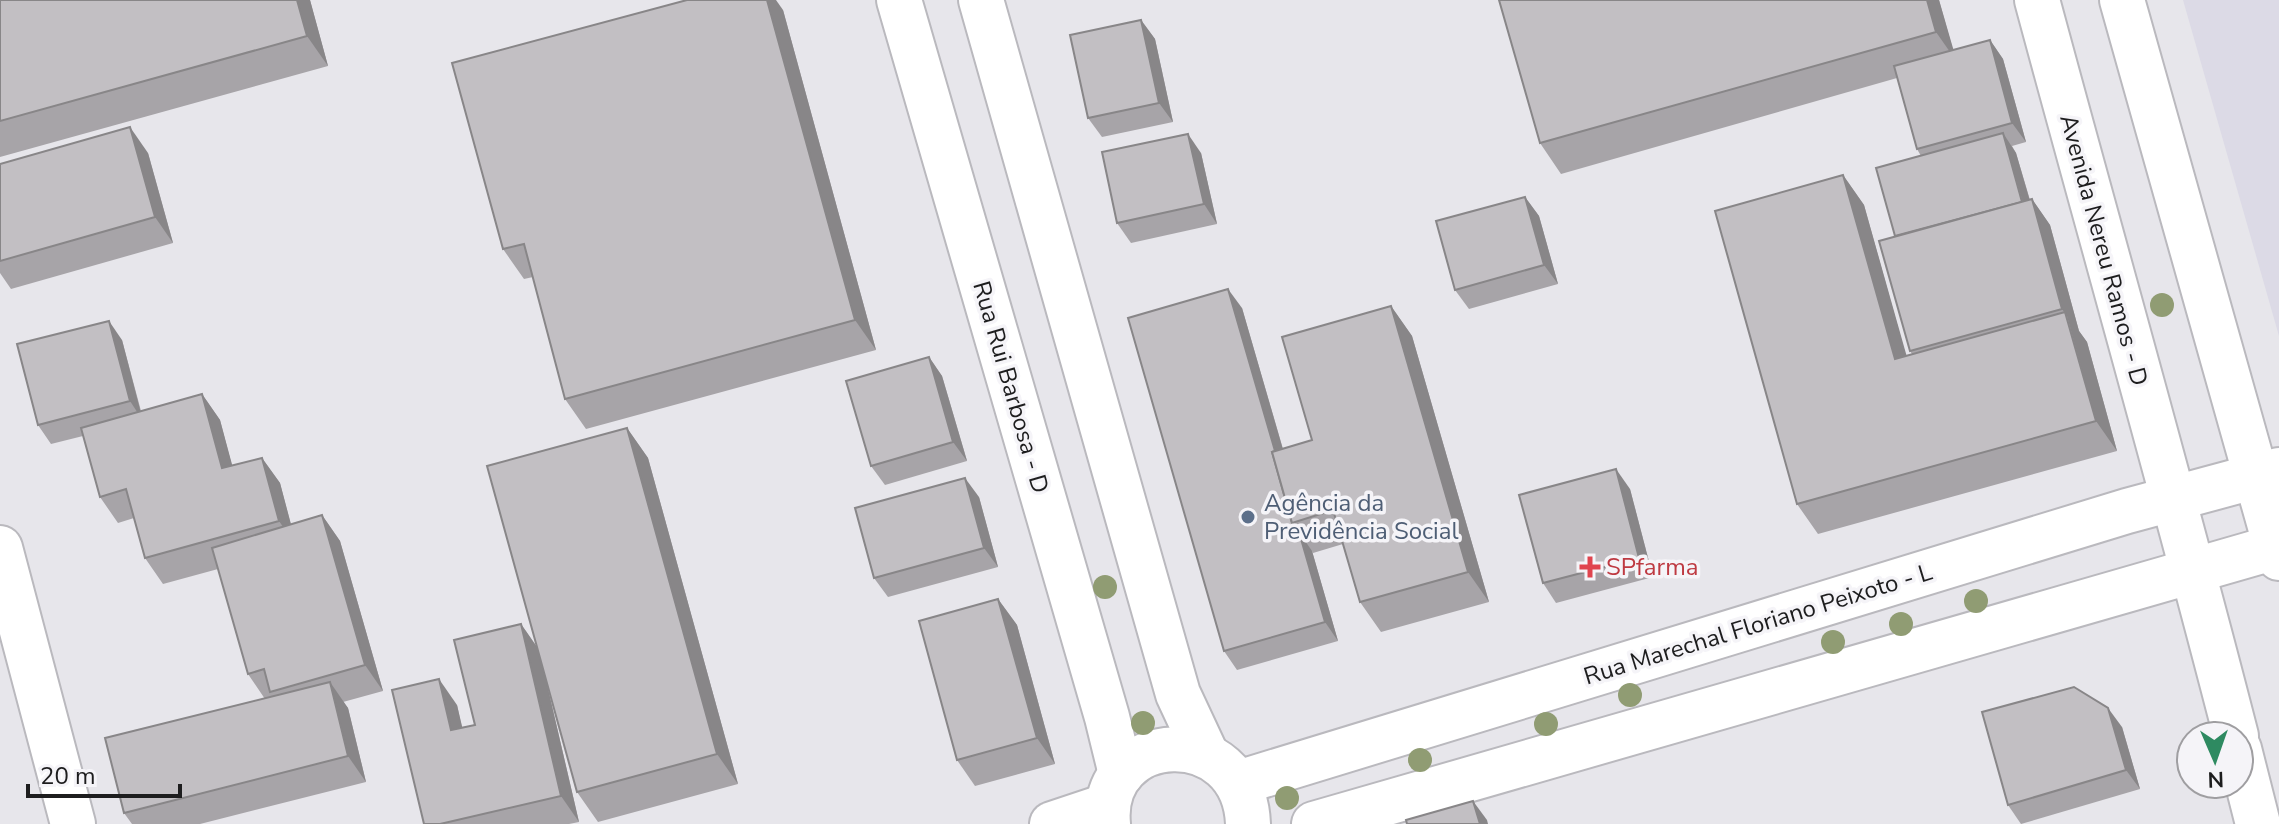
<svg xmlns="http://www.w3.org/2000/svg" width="2279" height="824" viewBox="0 0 2279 824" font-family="'Nunito Sans',sans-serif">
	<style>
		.built { fill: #dcdae6 }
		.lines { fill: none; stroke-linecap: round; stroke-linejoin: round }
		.secondary-casing { stroke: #bab9be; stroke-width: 48 }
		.secondary { stroke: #fff; stroke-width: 44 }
		.tree { fill: #909c73 }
		.wall { fill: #a7a4a8 }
		.shaded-wall { fill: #888688 }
		.building { fill: #c2bfc3; stroke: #888688; stroke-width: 2 }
		.service-dot { fill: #5c6f8a; stroke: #f5f4f8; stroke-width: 3 }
		.health-dot { fill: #e0444e; stroke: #f5f4f8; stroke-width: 3 }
		.labels { text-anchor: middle; stroke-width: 7; stroke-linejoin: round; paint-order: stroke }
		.street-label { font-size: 24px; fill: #1d1d1e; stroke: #f5f4f8 }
		.service-label { font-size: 24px; fill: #4e5e75; stroke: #f5f4f8; text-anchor: start }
		.health-label { font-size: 24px; fill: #be3a42; stroke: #f5f4f8; text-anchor: start }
	</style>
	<rect width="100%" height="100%" fill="#e7e6eb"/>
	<polygon class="built" points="2183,0 2279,0 2279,336"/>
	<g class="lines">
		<g class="secondary-casing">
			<g id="secondary">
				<polyline points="899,0 1107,717 1121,774"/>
				<polyline points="981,0 1178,694 1206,754"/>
				<path d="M2037,0C2103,245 2173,490 2236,736"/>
				<polyline points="2122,0 2279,558"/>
				<polyline points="0,548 73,824"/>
				<polyline points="2239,749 2258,824"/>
				<polyline points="1238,783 2127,511 2279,470"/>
				<polyline points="1052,824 1106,806"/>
				<path d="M1108,824C1099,728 1244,721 1248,824"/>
				<polyline points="1314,824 2279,546"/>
			</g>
		</g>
		<use href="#secondary" class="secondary"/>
	</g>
	<g class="tree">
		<circle cx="2162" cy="305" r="12"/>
		<circle cx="1105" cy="587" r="12"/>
		<circle cx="1976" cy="601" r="12"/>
		<circle cx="1901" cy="624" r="12"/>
		<circle cx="1833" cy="642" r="12"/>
		<circle cx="1630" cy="695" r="12"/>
		<circle cx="1143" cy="723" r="12"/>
		<circle cx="1546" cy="724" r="12"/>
		<circle cx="1420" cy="760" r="12"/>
		<circle cx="1287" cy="798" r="12"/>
	</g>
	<g class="wall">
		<polygon points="0,0 310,0 328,66 0,157"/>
		<polygon points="1939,0 1953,50 1990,40 2003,59 2026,142 2012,146 2016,153 2030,200 2032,199 2050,225 2079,331 2087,342 2117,451 1818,534 1797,504 1843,175 1864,205 1906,356 1912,354 1910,351 1895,236 1921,156 1917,149 1897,78 1561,174 1540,143"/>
		<polygon points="783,10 876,350 586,429 565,399 533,277 524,279 503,249"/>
		<polygon points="1141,20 1155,39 1173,122 1102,137 1088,118"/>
		<polygon points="148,153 173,243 11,289 0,273 0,164"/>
		<polygon points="1201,153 1217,224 1131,243 1117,223"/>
		<polygon points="1525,197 1539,216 1558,284 1469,309 1455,290"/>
		<polygon points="1391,306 1412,336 1489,602 1381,632 1360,602 1343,544 1313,553 1312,551 1338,641 1237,670 1224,651 1242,308 1283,449 1312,440"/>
		<polygon points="122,340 141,411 202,394 220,420 232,466 262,458 280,483 291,525 322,515 340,541 383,691 343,702 348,708 366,782 200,824 132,824 124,813 265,699 248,674 218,569 163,584 145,558 134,518 118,523 100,497 83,436 51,444 38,425"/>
		<polygon points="929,357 942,376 967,461 885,485 871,466"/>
		<polygon points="627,428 648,458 738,784 598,822 577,792 546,680 579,822 569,824 424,824 457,705 462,728 475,725 521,624 537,647"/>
		<polygon points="1630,489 1653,577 1556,603 1543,583"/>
		<polygon points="979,497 998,567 888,597 874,578"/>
		<polygon points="998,599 1017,625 1055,764 975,786 957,760"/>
		<polygon points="2122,727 2140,789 2021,824 2008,805"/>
	</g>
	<g class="shaded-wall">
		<polygon points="297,0 310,0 328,66 307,36"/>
		<polygon points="767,0 776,0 783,10 876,350 855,320"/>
		<polygon points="1927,0 1939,0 1957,62 1936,32"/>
		<polygon points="1141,20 1155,39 1173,122 1159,103"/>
		<polygon points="1990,40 2003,59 2026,142 2012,123"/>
		<polygon points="130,127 148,153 173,243 155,217"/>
		<polygon points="2003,133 2016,153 2036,222 2023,203"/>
		<polygon points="1188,134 1201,153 1217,224 1204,204"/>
		<polygon points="1843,175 1864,205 1916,389 1895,359"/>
		<polygon points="1525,197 1539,216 1558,284 1544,265"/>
		<polygon points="2032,199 2050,225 2079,331 2087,342 2117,451 2096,421 2067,316 2062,309"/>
		<polygon points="1228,289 1242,308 1303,519 1296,522"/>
		<polygon points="1391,306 1412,336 1489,602 1468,572"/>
		<polygon points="109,321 122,340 143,421 130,401"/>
		<polygon points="929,357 942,376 967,461 953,442"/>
		<polygon points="202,394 220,420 240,494 222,468"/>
		<polygon points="627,428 648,458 738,784 717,754"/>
		<polygon points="262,458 280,483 297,547 279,521"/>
		<polygon points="1616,469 1630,489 1653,577 1639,558"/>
		<polygon points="965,478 979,497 998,567 984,548"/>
		<polygon points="322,515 340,541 383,691 365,665"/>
		<polygon points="1299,532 1312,551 1338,641 1325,622"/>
		<polygon points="998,599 1017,625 1055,764 1037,738"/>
		<polygon points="521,624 539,650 579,822 561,796"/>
		<polygon points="439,679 457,705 469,756 451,730"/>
		<polygon points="330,682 348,708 366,782 348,756"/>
		<polygon points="2108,708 2122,727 2140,789 2126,770"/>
		<polygon points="1473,801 1487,820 1488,824 1480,824"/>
	</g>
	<g class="building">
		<polygon points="0,0 297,0 307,36 0,121"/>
		<polygon points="687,0 767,0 855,320 565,399 524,244 503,249 452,63"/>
		<polygon points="1499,0 1927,0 1936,32 1540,143"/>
		<polygon points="1141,20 1159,103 1088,118 1070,35"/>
		<polygon points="1990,40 2012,123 1917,149 1894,66"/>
		<polygon points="130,127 155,217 0,261 0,164"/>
		<polygon points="2003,133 2022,202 1895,236 1876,168"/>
		<polygon points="1188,134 1204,204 1117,223 1102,152"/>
		<polygon points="1843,175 1895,359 2065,312 2096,421 1797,504 1715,211"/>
		<polygon points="1525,197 1544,265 1455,290 1436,221"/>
		<polygon points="2032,199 2062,309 1910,351 1879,241"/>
		<polygon points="1228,289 1275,451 1272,452 1292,523 1299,532 1325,622 1224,651 1128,318"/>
		<polygon points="1391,306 1468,572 1360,602 1333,510 1292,523 1272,452 1312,440 1282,337"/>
		<polygon points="109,321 130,401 38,425 17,344"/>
		<polygon points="929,357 953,442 871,466 846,381"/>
		<polygon points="202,394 222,468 262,458 279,521 145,558 126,489 100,497 81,428"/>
		<polygon points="627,428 717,754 577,792 487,466"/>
		<polygon points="1616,469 1639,558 1543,583 1519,495"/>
		<polygon points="965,478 984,548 874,578 855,508"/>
		<polygon points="322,515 365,665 270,692 264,669 248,674 212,548"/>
		<polygon points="998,599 1037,738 957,760 919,621"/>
		<polygon points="521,624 561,796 440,824 424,824 392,690 439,679 451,730 475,725 454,640"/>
		<polygon points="330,682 348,756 124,813 105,738"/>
		<polygon points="2074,687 2108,708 2126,770 2008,805 1982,712"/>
		<polygon points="1473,801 1480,824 1407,824 1406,820"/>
	</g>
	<circle class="service-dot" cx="1248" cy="517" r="8"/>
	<path class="health-dot" d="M1586 555h8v8h8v8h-8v8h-8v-8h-8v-8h8z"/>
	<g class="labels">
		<g class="street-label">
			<text transform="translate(2104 250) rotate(75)" y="8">Avenida Nereu Ramos - D</text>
			<text transform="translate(1011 387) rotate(74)" y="8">Rua Rui Barbosa - D</text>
			<text transform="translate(1758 624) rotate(-17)" y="8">Rua Marechal Floriano Peixoto - L</text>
		</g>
		<g class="service-label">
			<text x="1264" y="511">Agência da<tspan x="1264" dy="28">Previdência Social</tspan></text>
		</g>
		<g class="health-label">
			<text x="1606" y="575">SPfarma</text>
		</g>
	</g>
	<g transform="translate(2215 760) rotate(178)"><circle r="38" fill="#f5f4f8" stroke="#9f9ea1" stroke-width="2"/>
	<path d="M0-6L14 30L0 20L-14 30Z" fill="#2e8a61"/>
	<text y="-12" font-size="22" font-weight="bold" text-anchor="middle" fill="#1d1d1e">N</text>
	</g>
	<path d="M28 784v12h152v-12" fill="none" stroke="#1d1d1e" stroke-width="4"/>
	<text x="40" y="784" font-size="24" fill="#1d1d1e" stroke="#f5f4f8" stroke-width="6" paint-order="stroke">20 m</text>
</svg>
